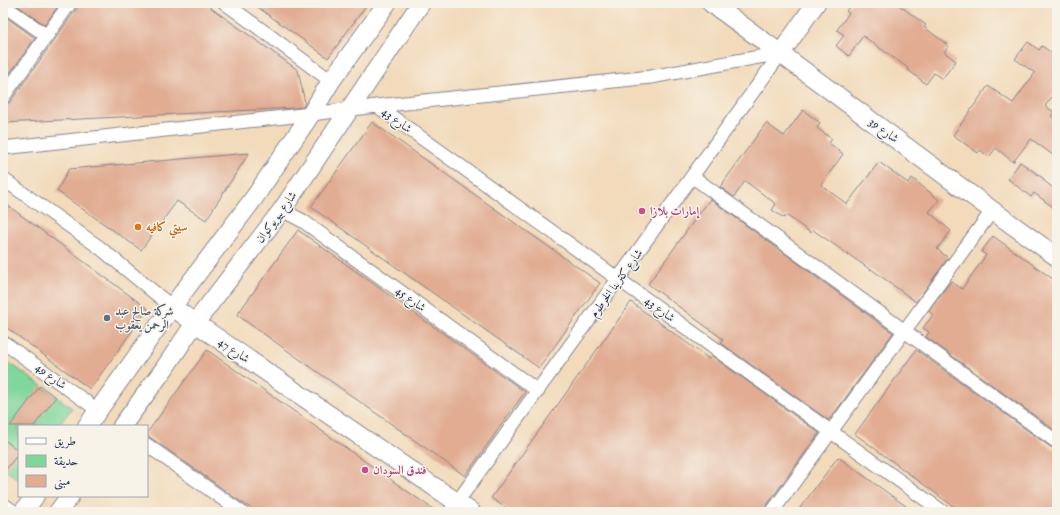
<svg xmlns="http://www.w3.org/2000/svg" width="1060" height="515" viewBox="0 0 1060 515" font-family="'IM FELL English',Amiri,serif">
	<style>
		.green { fill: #80d79c; stroke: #4e837d }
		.building { fill: #e1ac92 }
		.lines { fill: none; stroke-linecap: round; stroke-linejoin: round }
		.street-casing { stroke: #86848c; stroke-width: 15 }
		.secondary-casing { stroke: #86848c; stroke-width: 20 }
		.street { stroke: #fff; stroke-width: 13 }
		.secondary { stroke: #fff; stroke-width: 18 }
		.hotel-dot { fill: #d1479c; stroke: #f7f3e8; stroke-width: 1.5 }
		.food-dot { fill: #e8710a; stroke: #f7f3e8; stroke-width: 1.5 }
		.service-dot { fill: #5c6f8a; stroke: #f7f3e8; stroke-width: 1.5 }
		.labels { text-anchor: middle; stroke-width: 3; stroke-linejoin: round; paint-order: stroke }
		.street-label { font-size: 12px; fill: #1b2f5e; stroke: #f7f3e8 }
		.hotel-label { font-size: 12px; font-weight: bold; fill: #b23c85; stroke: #f7f3e8; text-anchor: start }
		.food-label { font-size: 12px; font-weight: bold; fill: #c56008; stroke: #f7f3e8; text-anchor: start }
		.service-label { font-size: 12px; font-weight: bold; fill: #4e5e75; stroke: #f7f3e8; text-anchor: start }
	</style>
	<rect width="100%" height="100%" fill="#f7f3e8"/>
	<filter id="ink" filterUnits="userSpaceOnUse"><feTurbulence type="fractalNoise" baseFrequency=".025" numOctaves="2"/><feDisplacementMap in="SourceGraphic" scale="8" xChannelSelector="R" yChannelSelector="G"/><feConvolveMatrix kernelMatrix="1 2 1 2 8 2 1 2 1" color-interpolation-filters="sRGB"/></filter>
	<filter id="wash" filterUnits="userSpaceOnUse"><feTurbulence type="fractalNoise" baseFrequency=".012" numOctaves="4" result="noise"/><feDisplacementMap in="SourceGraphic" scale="16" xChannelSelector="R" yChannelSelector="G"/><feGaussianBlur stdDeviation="0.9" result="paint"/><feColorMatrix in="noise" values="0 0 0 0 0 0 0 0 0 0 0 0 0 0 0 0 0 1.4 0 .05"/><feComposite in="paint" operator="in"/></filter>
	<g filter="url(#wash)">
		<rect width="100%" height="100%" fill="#f2daba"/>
		<polygon class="green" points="3,358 72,408 58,426 19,426 19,480 3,468"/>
		<g id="blocks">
			<g class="building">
				<polygon points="14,3 60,3 45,25"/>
				<polygon points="78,3 204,3 298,70 305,103 303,107 293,108 3,123 3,105 7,104 10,102 77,8"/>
				<polygon points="252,3 368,3 328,58"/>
				<polygon points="852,3 896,3 926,25 924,27 949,46 944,52 956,61 942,79 934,73 926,84 907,69 908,68 863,36 849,56 836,46 844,35 837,30 849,13 846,11"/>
				<polygon points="3,15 35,38 3,83"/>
				<polygon points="1028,42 1039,50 1042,46 1057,57 1057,90 1045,106 1054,112 1051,116 1057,121 1057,158 1031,139 1013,162 996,148 989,157 980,150 978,153 953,135 988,86 1013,103 1035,73 1015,59"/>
				<polygon points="803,110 820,123 817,128 832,139 829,143 843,154 821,185 847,204 879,162 908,183 912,178 939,200 929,212 951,231 937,249 948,258 916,302 871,269 871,270 813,230 811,233 786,215 784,218 772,210 776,204 745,181 734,197 720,187 766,123 784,136"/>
				<polygon points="372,122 600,283 539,368 311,207"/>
				<polygon points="249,153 206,220 177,201 141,250 57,191 69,169"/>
				<polygon points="1020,162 1044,179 1043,180 1057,191 1057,210 1034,193 1031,197 1008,179"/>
				<polygon points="710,199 893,333 830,419 830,418 828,420 721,343 723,339 648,284"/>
				<polygon points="3,202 148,309 90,389 3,325"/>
				<polygon points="298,230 525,392 465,476 237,315"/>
				<polygon points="993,236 1057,282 1057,432 926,337 929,332 923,328 933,315 929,311 951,281 962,289 986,255 981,252"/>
				<polygon points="631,302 709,359 712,356 819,433 762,512 512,512 491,498"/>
				<polygon points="207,350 390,479 437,512 256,512 237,499 147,435 147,433"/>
				<polygon points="916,350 1052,448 1057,450 1057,512 961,512 855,434"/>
				<polygon points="40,386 56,397 34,426 10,426"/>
				<polygon points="3,439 19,451 19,453 3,473"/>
				<polygon points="838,457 914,512 797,512"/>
			</g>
		</g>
	</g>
	<g filter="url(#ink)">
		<use href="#blocks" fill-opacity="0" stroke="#86848c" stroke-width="1"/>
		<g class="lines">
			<g class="street-casing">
				<g id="street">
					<polyline points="225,3 331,81"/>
					<polyline points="3,5 47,36"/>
					<polyline points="3,97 70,3"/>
					<polyline points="377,106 943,512"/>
					<polyline points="3,148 311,114 377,106 651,77 781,53"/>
					<polyline points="693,177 1057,442"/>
					<polyline points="3,179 99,247 172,307"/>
					<polyline points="282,210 303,221 538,391"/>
					<polyline points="3,342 99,411"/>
					<polyline points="147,445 241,512"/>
					<polyline points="3,504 14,512"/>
					<polyline points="450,512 781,53"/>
					<polyline points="772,512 992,211"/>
				</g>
			</g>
			<g class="secondary-casing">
				<g id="secondary">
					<path d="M711,3C827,86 940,174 1057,257"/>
					<polyline points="781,53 816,3"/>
					<polyline points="172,307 471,512"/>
					<polyline points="87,426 172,307 254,198 311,114 331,81 387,3"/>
					<polyline points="122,426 164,369 195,323 282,210 421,3"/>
					<polyline points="23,512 35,496"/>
					<polyline points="58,512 70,496"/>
				</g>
			</g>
			<use href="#street" class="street"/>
			<use href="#secondary" class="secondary"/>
		</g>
	</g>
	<g class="hotel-dot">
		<circle cx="642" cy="211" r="4"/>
		<circle cx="365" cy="470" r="4"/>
	</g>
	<circle class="food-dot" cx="138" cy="227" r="4"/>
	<circle class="service-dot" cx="107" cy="318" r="4"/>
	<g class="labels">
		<g class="street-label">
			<text transform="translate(397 120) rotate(36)" y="4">شارع 43</text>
			<text transform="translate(884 130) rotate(37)" y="4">شارع 39</text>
			<text transform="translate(276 217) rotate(-54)" y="4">شارع بيويوكوان</text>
			<text transform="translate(616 283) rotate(-54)" y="4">شارع كترينا الخرطوم</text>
			<text transform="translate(411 299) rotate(36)" y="4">شارع 45</text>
			<text transform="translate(660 309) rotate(36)" y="4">شارع 43</text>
			<text transform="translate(234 350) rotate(34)" y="4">شارع 47</text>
			<text transform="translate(51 376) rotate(36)" y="4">شارع 49</text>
		</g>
		<g class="hotel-label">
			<text x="650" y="215">إمارات بلازا</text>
			<text x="373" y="474">فندق السودان</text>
		</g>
		<g class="food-label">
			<text x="146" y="231">سيتي كافيه</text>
		</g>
		<g class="service-label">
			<text x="115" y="315">شركة صالح عبد<tspan x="115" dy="14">الرحمن يعقوب</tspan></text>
		</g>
	</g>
	<rect width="1060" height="515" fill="none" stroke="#f7f3e8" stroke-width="16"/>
	<rect x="18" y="425" width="130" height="72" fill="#f7f3e8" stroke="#9fa5b1"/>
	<rect x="26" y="438" width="20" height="6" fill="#ffffff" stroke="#9fa5b1"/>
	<text x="54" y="445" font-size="12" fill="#1b2f5e">طريق</text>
	<rect x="26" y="455" width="20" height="12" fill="#80d79c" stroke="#9fa5b1"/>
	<text x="54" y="465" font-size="12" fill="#1b2f5e">حديقة</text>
	<rect x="26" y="475" width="20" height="12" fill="#e1ac92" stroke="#9fa5b1"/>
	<text x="54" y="485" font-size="12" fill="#1b2f5e">مبنى</text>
</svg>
